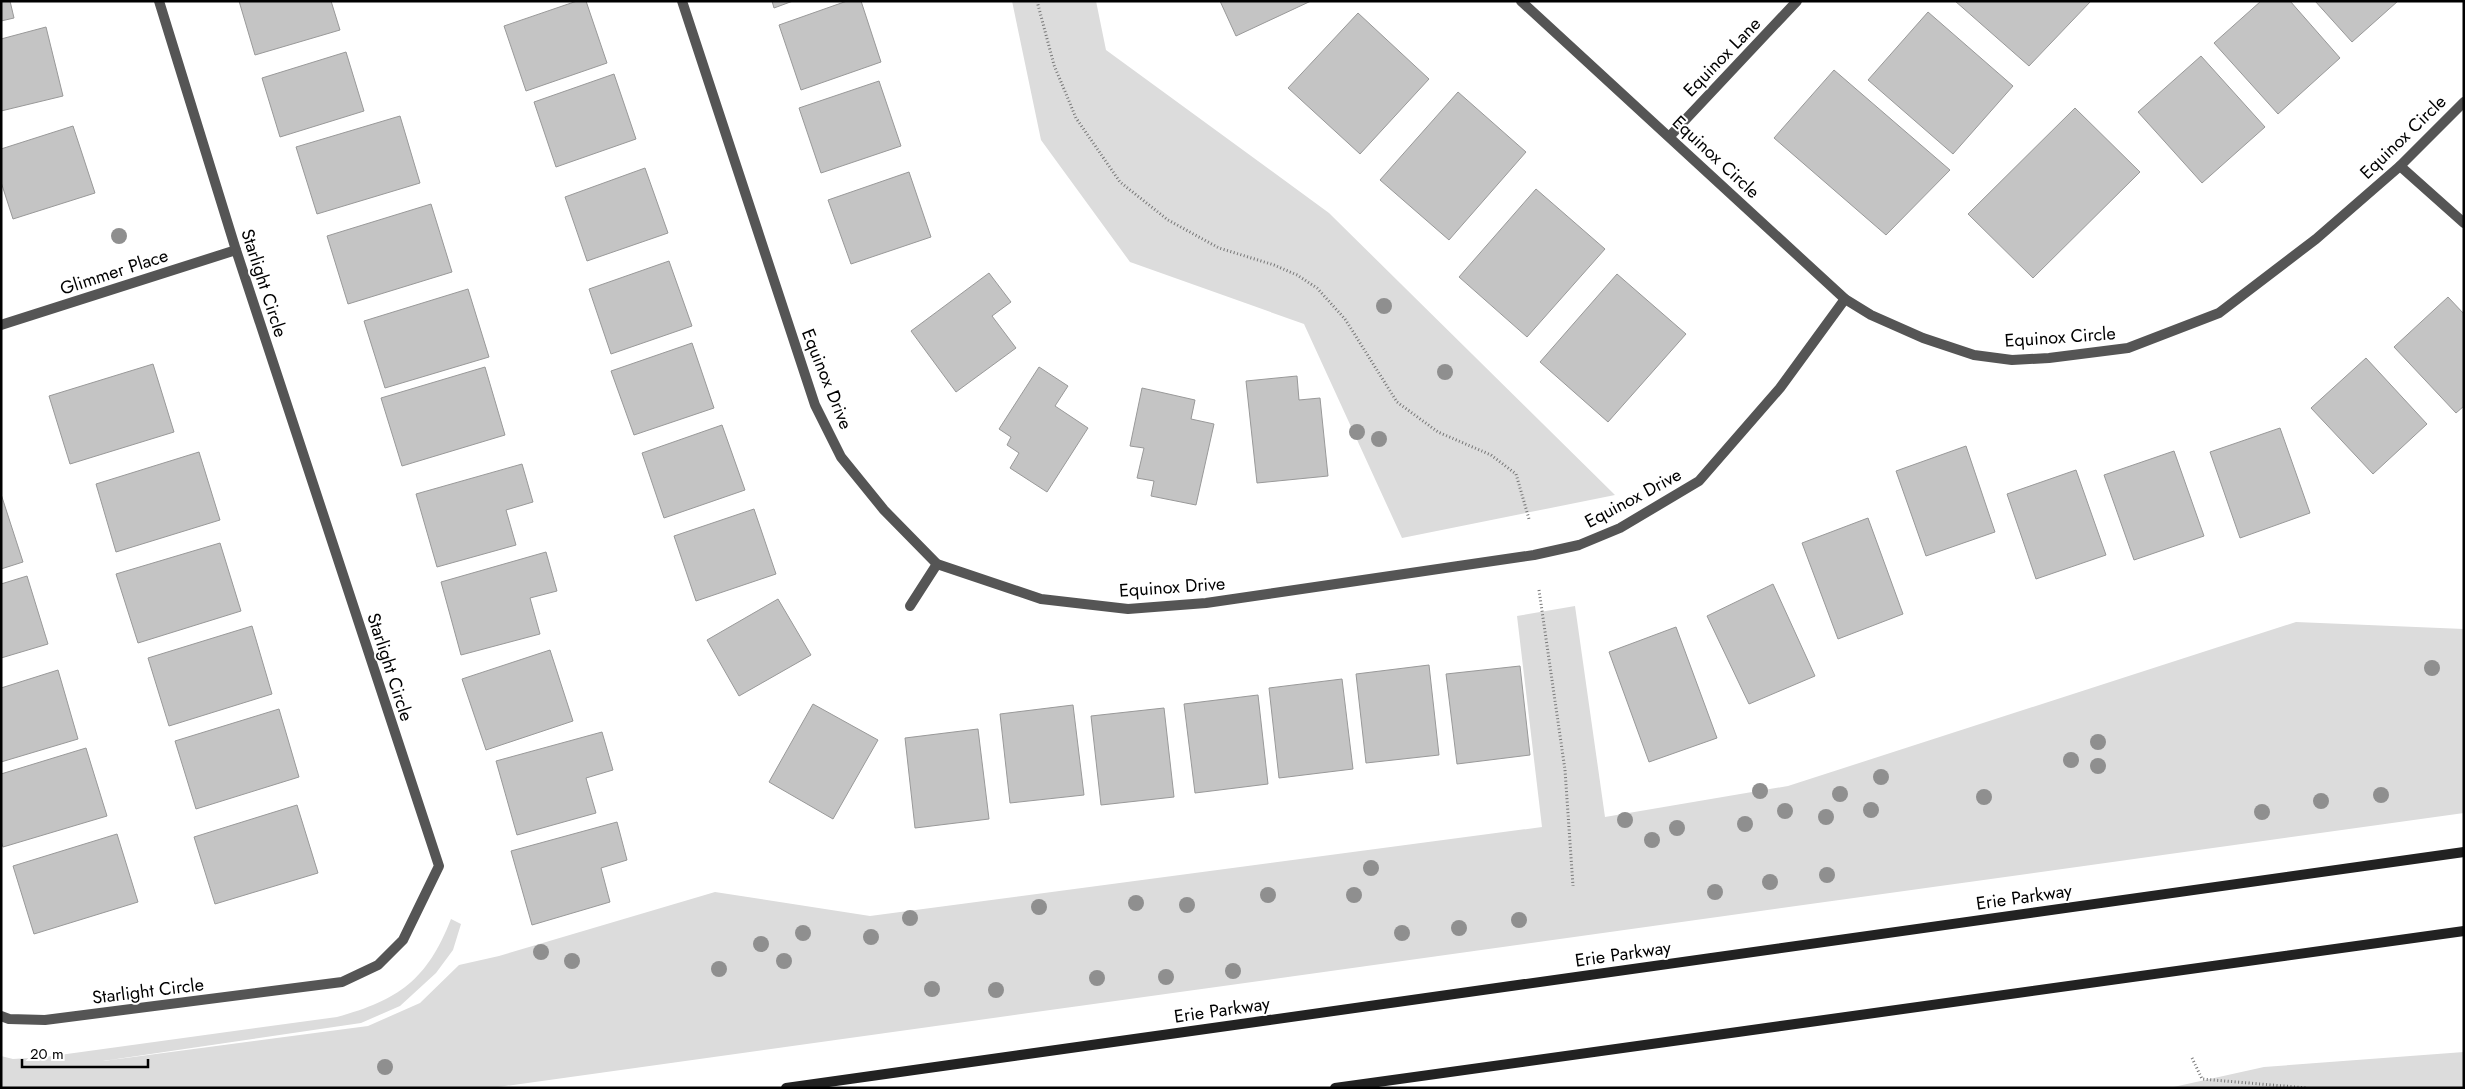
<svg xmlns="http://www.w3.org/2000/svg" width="2465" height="1089" viewBox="0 0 2465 1089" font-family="Jost,sans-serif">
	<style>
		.green { fill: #dcdcdc }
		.building { fill: #c4c4c4; stroke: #999 }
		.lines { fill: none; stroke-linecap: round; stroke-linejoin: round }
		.path { stroke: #777; stroke-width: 3; stroke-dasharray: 1 2.5; stroke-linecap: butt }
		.minor { stroke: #555; stroke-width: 10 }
		.secondary { stroke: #222; stroke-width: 10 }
		.tree { fill: #8f8f8f }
		.labels { text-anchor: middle; stroke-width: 4; stroke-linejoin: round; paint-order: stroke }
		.street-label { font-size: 18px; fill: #000; stroke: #fff }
	</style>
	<rect width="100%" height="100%" fill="#fff"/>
	<g class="green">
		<polygon points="1012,1 1096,1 1106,50 1329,213 1615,495 1402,538 1304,324 1130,262 1041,140"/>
		<path d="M1575,606L1605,817L1788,786L2296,622L2464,629V813L491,1088H1V1056L13,1059L45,1057L337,1017C399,1000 427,980 451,919L461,924L453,950L436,973L400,1006L361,1023L103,1061L368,1026L420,1003L459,965L499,956L715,892L870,916L1542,827L1517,616Z"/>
		<polygon points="2464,1052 2464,1088 2169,1088 2264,1067"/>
	</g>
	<g class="building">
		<polygon points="1,1 10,1 14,18 1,21"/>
		<polygon points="239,1 331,1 340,30 255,55"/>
		<polygon points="577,1 586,1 607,63 526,91 504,26"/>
		<polygon points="772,1 793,1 774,8"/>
		<polygon points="847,1 861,1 881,62 801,90 779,25"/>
		<polygon points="1220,1 1311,1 1236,36"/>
		<polygon points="1955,1 2091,1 2029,66"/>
		<polygon points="2261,1 2290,1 2340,58 2278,114 2214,43"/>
		<polygon points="2315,1 2398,1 2352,42"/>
		<polygon points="1928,12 2013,86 1953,154 1868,80"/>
		<polygon points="1358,13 1429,79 1360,154 1288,88"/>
		<polygon points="46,27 63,96 1,111 1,39"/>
		<polygon points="346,52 364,111 280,137 262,78"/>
		<polygon points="2201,56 2265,127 2202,183 2138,112"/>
		<polygon points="1834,70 1950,170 1886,235 1774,138"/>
		<polygon points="614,74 636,139 556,167 534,102"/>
		<polygon points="879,81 901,146 821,173 799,108"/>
		<polygon points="1458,92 1526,152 1449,240 1380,180"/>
		<polygon points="2075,108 2140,172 2033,278 1968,214"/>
		<polygon points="400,116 420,183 317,214 296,147"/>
		<polygon points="73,126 95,193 13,219 1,182 1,149"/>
		<polygon points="645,168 668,233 587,261 565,197"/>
		<polygon points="909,172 931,237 851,264 828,200"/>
		<polygon points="1536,189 1605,249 1527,337 1459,277"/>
		<polygon points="431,204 452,272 348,304 327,236"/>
		<polygon points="669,261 692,326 611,354 589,289"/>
		<polygon points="989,273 1011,302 992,316 1016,348 956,392 911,331"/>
		<polygon points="1617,274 1686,334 1608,422 1540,362"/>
		<polygon points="468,289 489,357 385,388 364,321"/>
		<polygon points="2448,297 2464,314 2464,406 2456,413 2394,347"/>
		<polygon points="692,343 714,408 634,435 611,371"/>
		<polygon points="2366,358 2427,424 2373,474 2311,408"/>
		<polygon points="153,364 174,432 70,464 49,396"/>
		<polygon points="485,367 505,435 402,466 381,398"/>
		<polygon points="1039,367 1068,386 1055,406 1088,428 1047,492 1010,468 1019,453 1007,445 1011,437 999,429"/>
		<polygon points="1297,376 1299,400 1320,398 1328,476 1257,483 1246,381"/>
		<polygon points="1142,388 1195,400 1191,419 1214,424 1196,505 1151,496 1154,481 1137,478 1144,448 1130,446"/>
		<polygon points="722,425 745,490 664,518 642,453"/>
		<polygon points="2280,428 2310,513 2240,538 2210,452"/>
		<polygon points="1966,446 1995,532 1926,556 1896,471"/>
		<polygon points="2174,451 2204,536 2134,560 2104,475"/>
		<polygon points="199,452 220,520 116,552 96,484"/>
		<polygon points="522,464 533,502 506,510 516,545 437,567 416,494"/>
		<polygon points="2076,470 2106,555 2036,579 2007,494"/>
		<polygon points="1,494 23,562 1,569"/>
		<polygon points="754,509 776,574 696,601 674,536"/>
		<polygon points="1868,518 1903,614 1838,639 1802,543"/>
		<polygon points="220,543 241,611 138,643 116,574"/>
		<polygon points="546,552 557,591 530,598 540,634 461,655 441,582"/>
		<polygon points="27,576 48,644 1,658 1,584"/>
		<polygon points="1773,584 1815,676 1749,704 1707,616"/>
		<polygon points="778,599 811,655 739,696 707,640"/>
		<polygon points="252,626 272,694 169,726 148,658"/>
		<polygon points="1676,627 1717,738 1649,762 1609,652"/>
		<polygon points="550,650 573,721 486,750 462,679"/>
		<polygon points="1429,665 1439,755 1366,763 1356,674"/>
		<polygon points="1520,666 1530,755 1457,764 1446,674"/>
		<polygon points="58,670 78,739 1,762 1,688"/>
		<polygon points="1342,679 1353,769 1279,778 1269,688"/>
		<polygon points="1258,695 1268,784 1195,793 1184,704"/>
		<polygon points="813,704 878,740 833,819 769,782"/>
		<polygon points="1073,705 1084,795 1010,803 1000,714"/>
		<polygon points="1164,708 1174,797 1101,805 1091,716"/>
		<polygon points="279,709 299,777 196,809 175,741"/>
		<polygon points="978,729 989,819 915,828 905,738"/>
		<polygon points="602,732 613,770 586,778 596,813 517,835 496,761"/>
		<polygon points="86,748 107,816 3,847 1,841 1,774"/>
		<polygon points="297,805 318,873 215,904 194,837"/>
		<polygon points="617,822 627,860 601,868 610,902 532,925 511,851"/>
		<polygon points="117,834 138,902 34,934 13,866"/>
	</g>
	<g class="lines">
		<g class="path">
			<polyline points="1037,1 1054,65 1076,118 1120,182 1168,220 1219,248 1274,265 1297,275 1317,288 1345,319 1397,402 1438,432 1491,455 1516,474 1529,519"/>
			<polyline points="1539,590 1565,770 1573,886"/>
			<polyline points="2192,1058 2202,1079 2307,1088"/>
		</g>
		<g class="minor">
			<polyline points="682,1 815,405 841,457 884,510 937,564 1041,599 1128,609 1206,603 1534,555 1579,545 1620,528 1699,481 1780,388 1845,299"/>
			<polyline points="1521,1 1845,299 1871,315 1923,338 1974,355 2012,360 2049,358 2128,348 2219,313 2316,239 2400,166 2464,102"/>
			<polyline points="1670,136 1797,1"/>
			<polyline points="2400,166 2464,223"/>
			<polyline points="1,325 236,250"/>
			<polyline points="910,606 937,564"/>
			<polyline points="1,1016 9,1019 45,1020 342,982 378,965 403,940 439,866 236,250 159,1"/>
		</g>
		<g class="secondary">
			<polyline points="786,1088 2464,852"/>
			<polyline points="1335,1088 2464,931"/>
		</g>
	</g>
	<g class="tree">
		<circle cx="119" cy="236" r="8"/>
		<circle cx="1384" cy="306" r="8"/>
		<circle cx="1445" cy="372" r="8"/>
		<circle cx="1357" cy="432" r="8"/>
		<circle cx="1379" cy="439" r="8"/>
		<circle cx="2432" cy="668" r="8"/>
		<circle cx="2098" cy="742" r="8"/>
		<circle cx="2071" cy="760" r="8"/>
		<circle cx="2098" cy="766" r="8"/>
		<circle cx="1881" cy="777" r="8"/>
		<circle cx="1760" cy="791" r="8"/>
		<circle cx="1840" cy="794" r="8"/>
		<circle cx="2381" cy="795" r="8"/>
		<circle cx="1984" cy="797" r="8"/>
		<circle cx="2321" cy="801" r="8"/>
		<circle cx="1871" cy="810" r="8"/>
		<circle cx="1785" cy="811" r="8"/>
		<circle cx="2262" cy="812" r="8"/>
		<circle cx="1826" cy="817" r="8"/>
		<circle cx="1625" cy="820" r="8"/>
		<circle cx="1745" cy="824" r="8"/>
		<circle cx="1677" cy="828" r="8"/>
		<circle cx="1652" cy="840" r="8"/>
		<circle cx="1371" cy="868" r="8"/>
		<circle cx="1827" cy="875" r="8"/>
		<circle cx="1770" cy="882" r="8"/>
		<circle cx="1715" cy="892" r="8"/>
		<circle cx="1268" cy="895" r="8"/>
		<circle cx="1354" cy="895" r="8"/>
		<circle cx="1136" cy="903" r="8"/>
		<circle cx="1187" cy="905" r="8"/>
		<circle cx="1039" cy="907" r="8"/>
		<circle cx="910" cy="918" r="8"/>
		<circle cx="1519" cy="920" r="8"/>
		<circle cx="1459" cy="928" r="8"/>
		<circle cx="803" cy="933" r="8"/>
		<circle cx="1402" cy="933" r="8"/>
		<circle cx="871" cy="937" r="8"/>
		<circle cx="761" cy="944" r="8"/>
		<circle cx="541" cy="952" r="8"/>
		<circle cx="572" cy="961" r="8"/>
		<circle cx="784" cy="961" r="8"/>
		<circle cx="719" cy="969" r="8"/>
		<circle cx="1233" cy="971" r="8"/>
		<circle cx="1166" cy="977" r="8"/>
		<circle cx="1097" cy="978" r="8"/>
		<circle cx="932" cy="989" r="8"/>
		<circle cx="996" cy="990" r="8"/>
		<circle cx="385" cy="1067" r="8"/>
	</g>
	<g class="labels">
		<g class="street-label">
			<text transform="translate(1722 57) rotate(-46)" y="6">Equinox Lane</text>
			<text transform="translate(2403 137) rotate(-44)" y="6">Equinox Circle</text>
			<text transform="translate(1716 157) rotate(43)" y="6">Equinox Circle</text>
			<text transform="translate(114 272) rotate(-18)" y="6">Glimmer Place</text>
			<text transform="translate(264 283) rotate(72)" y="6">Starlight Circle</text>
			<text transform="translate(2060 337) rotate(-4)" y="6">Equinox Circle</text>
			<text transform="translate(827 379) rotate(68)" y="6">Equinox Drive</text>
			<text transform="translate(1633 498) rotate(-28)" y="6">Equinox Drive</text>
			<text transform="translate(1172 587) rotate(-4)" y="6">Equinox Drive</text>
			<text transform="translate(390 667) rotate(72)" y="6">Starlight Circle</text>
			<text transform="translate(2024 897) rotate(-8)" y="6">Erie Parkway</text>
			<text transform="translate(1623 954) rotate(-8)" y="6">Erie Parkway</text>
			<text transform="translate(148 991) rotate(-7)" y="6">Starlight Circle</text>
			<text transform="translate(1222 1010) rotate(-8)" y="6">Erie Parkway</text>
		</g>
	</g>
	<rect width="2465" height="1089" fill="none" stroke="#000000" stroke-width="5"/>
	<path d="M22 1059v8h126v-8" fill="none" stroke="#000000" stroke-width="2.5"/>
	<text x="30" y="1059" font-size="15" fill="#000000" stroke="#ffffff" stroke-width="4" paint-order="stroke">20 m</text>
</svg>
